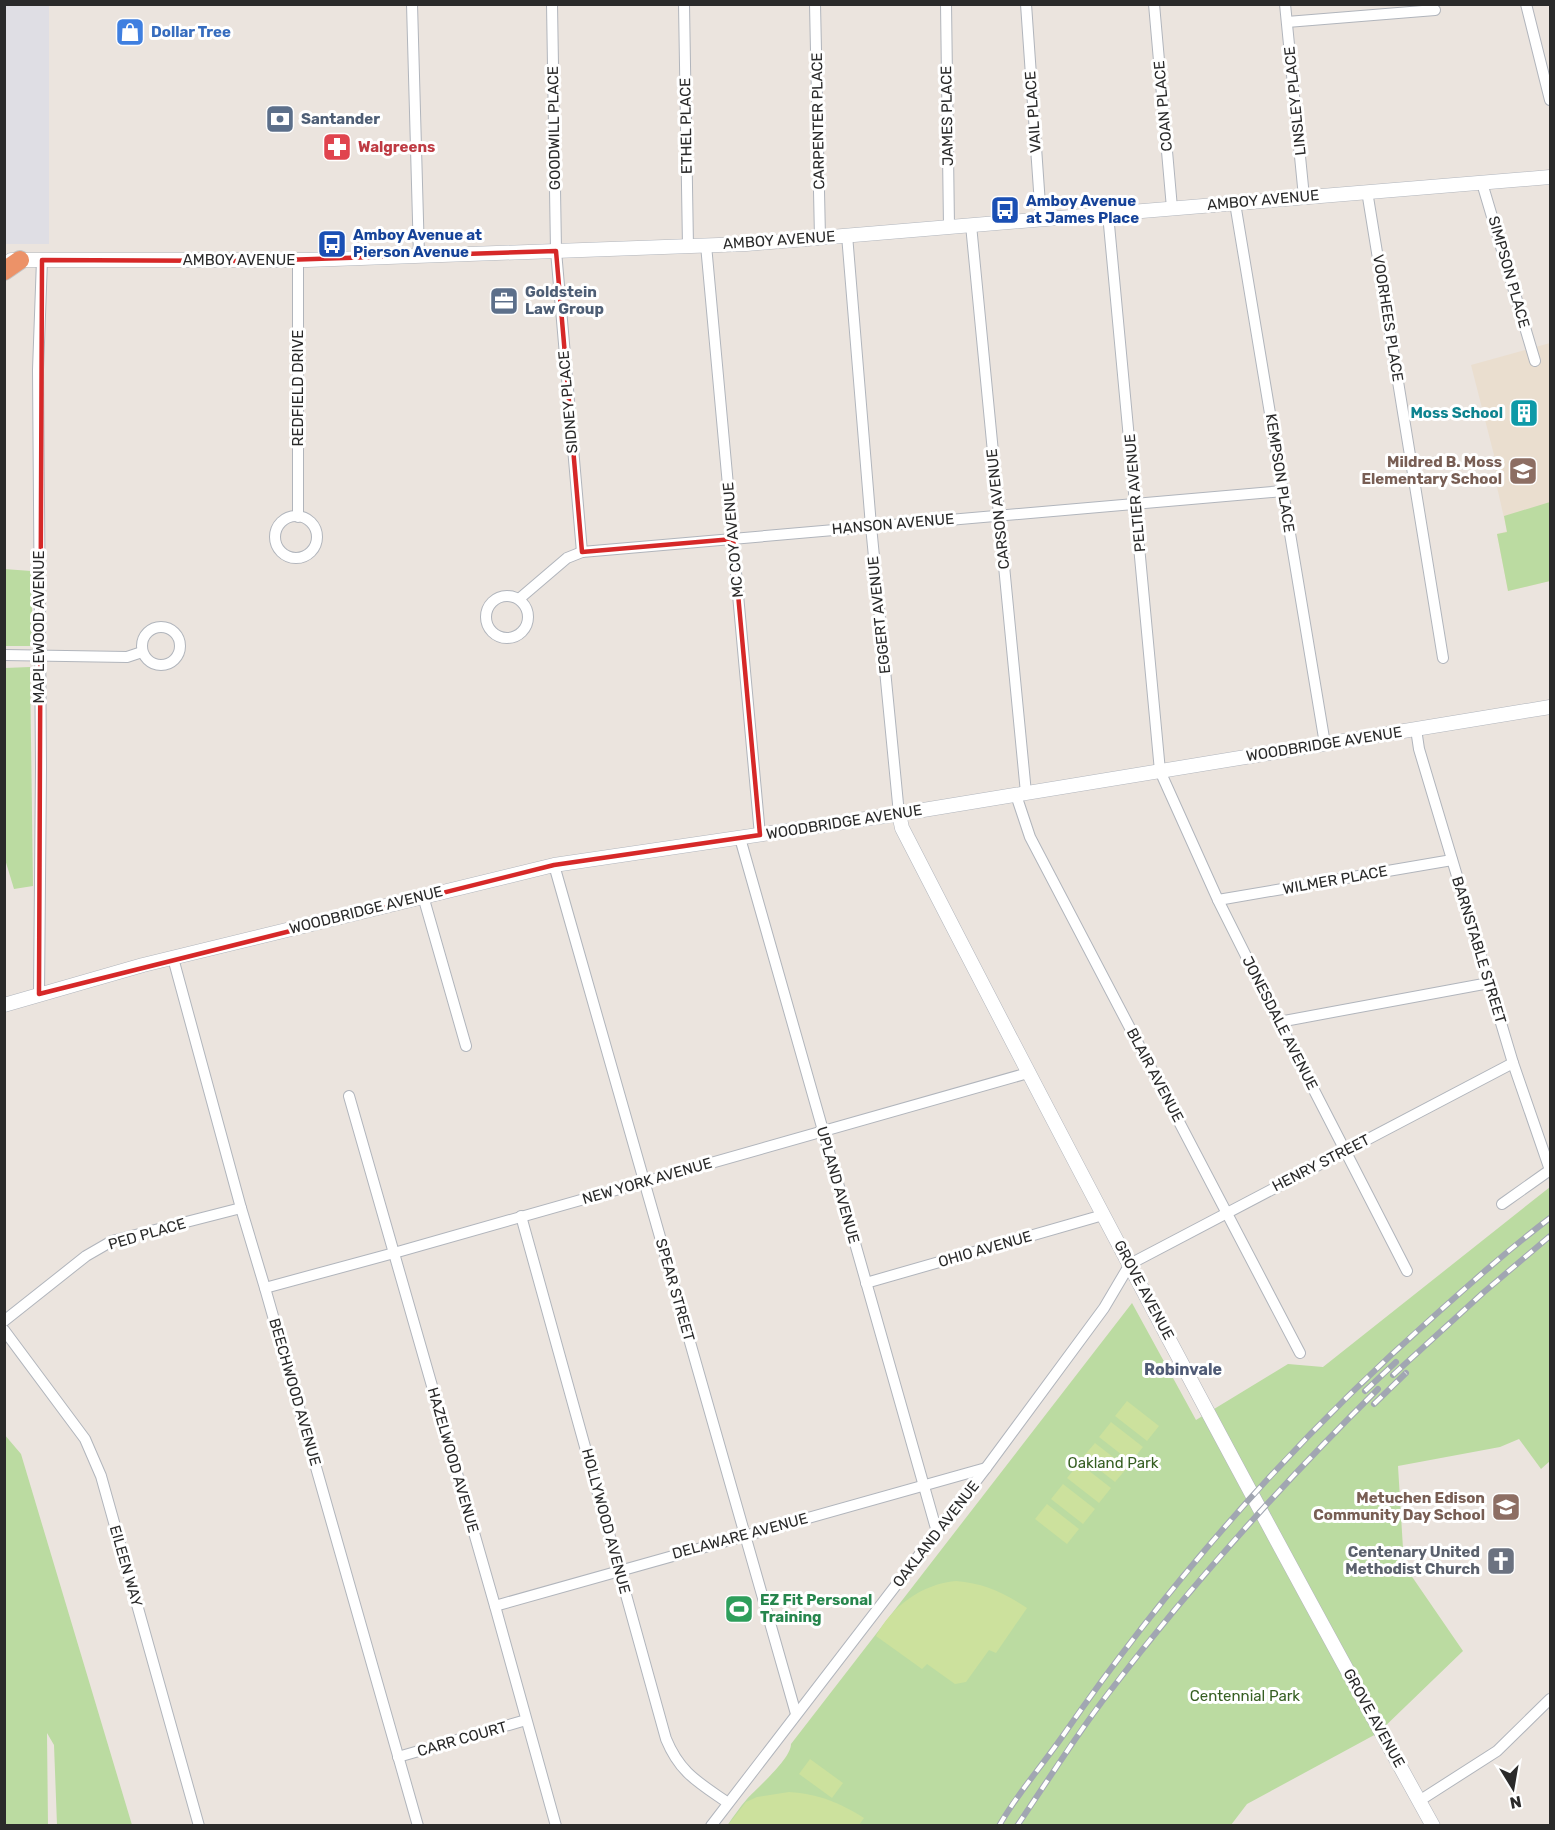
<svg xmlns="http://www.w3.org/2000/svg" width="1555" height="1830" viewBox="0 0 1555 1830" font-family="Rubik,sans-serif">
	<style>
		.industrial { fill: #dfdee4 }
		.education { fill: #eadecf }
		.green { fill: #bbdba1 }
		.pitch { fill: #cce19d }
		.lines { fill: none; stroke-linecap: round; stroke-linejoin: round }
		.street-casing { stroke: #b1b5bc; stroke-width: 12 }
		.secondary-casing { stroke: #b1b5bc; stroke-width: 15 }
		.highway-casing { stroke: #c3c3c3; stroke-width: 20 }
		.street { stroke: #fff; stroke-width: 10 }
		.secondary { stroke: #fff; stroke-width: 14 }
		.highway { stroke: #ec9268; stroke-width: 18 }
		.rail-casing { stroke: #a1a6b2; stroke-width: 6 }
		.rail { stroke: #fff; stroke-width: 4; stroke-dasharray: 11; stroke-linecap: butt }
		.marked { fill: none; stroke: #d62828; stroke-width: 4.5; stroke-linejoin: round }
		.labels { text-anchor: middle; stroke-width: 6; stroke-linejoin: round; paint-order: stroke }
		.shop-label { font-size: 15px; font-weight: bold; fill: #366cbe; stroke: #fff; text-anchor: start }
		.street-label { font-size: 15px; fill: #2a2a2a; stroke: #fff }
		.service-label { font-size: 15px; font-weight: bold; fill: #4e5e75; stroke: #fff; text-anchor: start }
		.health-label { font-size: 15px; font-weight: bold; fill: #be3a42; stroke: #fff; text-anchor: start }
		.transit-label { font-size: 15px; font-weight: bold; fill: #164399; stroke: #fff; text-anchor: start }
		.culture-label { font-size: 15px; font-weight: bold; fill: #0d838f; stroke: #fff; text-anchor: end }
		.education-label { font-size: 15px; font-weight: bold; fill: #785e54; stroke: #fff; text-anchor: end }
		.park-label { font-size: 15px; fill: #365f22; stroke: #fff }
		.worship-label { font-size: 15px; font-weight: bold; fill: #5b616d; stroke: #fff; text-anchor: end }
		.leisure-label { font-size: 15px; font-weight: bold; fill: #27864d; stroke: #fff; text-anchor: start }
		.neighbourhood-label { font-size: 16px; font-weight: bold; fill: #505b76; stroke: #fff }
	</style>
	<rect width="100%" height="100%" fill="#ebe4de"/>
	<polygon class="industrial" points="4,5 49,5 49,244 5,244"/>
	<polygon class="education" points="1550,343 1550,581 1508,591 1497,534 1507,531 1497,487 1494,455 1471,365"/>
	<g class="green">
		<polygon points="1550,502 1550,581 1508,591 1497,534 1507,532 1504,516"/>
		<polygon points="4,569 31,571 33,646 5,646"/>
		<polygon points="30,667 33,886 14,889 4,856 5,668"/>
		<path d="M1550,1187V1461L1541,1469L1519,1439L1500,1447L1398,1466L1404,1565L1463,1651L1378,1733L1247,1804L1231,1825L727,1826C733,1817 740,1807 747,1799C758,1787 791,1759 791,1744L1132,1303L1196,1420L1288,1364L1323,1367Z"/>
		<polygon points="4,1434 21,1454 132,1825 57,1825 54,1745 47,1733 48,1825 5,1825"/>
	</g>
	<g class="pitch">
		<polygon points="1127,1401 1159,1426 1147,1441 1115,1416"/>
		<polygon points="1111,1422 1143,1447 1131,1462 1099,1437"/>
		<polygon points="1095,1443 1127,1468 1115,1482 1083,1457"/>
		<polygon points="1079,1463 1111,1488 1099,1503 1067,1478"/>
		<polygon points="1063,1484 1095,1509 1083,1524 1051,1499"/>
		<polygon points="1047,1504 1079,1529 1067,1544 1035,1519"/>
		<path d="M956,1581C983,1583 1005,1593 1027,1608L996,1653L989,1650L966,1682L955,1684L927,1664L922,1669L876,1636C892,1606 922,1584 956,1581Z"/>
		<polygon points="810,1759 843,1783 832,1798 799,1774"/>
		<path d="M789,1792C819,1794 838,1802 864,1818L859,1825H728L746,1802L757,1797Z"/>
	</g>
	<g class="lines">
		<g class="street-casing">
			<g id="street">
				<polyline points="412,4 419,256"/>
				<polyline points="552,4 556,251 582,552"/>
				<polyline points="684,4 688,247"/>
				<polyline points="815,4 820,238"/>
				<polyline points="946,4 949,227"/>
				<polyline points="1026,4 1041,219"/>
				<polyline points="1154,4 1172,208"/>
				<polyline points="1285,4 1304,197"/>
				<polyline points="1526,4 1550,100"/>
				<polyline points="1287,22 1435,10"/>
				<polyline points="1482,183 1535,361"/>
				<polyline points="1367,191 1443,658"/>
				<polyline points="1235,203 1325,744"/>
				<polyline points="1108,214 1160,771 1218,900 1279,1022 1407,1271"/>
				<polyline points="971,225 1026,793"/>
				<polyline points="847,235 871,526 899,814"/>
				<polyline points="706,245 760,835"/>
				<polyline points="298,260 298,517"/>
				<circle cx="296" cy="537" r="21"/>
				<circle cx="507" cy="617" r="21"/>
				<polyline points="519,599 567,558 582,552 1283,491"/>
				<circle cx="161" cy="646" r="19"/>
				<polyline points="4,655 127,657 142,652"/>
				<polyline points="1416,729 1419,749 1513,1063 1550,1170 1502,1204"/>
				<polyline points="1016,795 1030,837 1300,1353"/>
				<polyline points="740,838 937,1532"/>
				<polyline points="554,865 796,1714"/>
				<polyline points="423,896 466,1046"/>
				<polyline points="1218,900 1452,860"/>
				<polyline points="173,958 241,1208 265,1288 418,1826"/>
				<polyline points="39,994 41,767 38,370 42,260"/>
				<polyline points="1279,1022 1489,983"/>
				<polyline points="349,1096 495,1606 556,1826"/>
				<path d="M521,1216L666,1739C680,1773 698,1782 728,1803"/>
				<polyline points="866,1283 1103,1215"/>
				<polyline points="265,1288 394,1253 1028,1073"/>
				<polyline points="4,1321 86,1256 112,1241 241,1208"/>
				<polyline points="4,1330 85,1439 101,1476 199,1826"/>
				<polyline points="495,1606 986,1468"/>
				<polyline points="398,1757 526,1720"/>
				<polyline points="1419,1801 1497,1751 1550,1699"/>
				<polyline points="711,1826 986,1468 1104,1308 1130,1264 1513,1063"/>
			</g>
		</g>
		<g class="secondary-casing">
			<g id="secondary">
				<polyline points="11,260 307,260 746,244 1550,177"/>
				<path d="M899,814L902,828C1074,1163 1250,1496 1433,1826"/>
				<polyline points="4,1005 143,965 554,865 899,814 1550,707"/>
			</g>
		</g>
		<g class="highway-casing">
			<polyline id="highway" points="4,271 20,260"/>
		</g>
		<use href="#street" class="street"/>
		<use href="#secondary" class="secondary"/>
		<use href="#highway" class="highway"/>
		<g class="rail-casing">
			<g id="rail">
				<polyline points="1393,1375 1484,1292 1550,1236"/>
				<polyline points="1365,1391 1396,1362"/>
				<polyline points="1374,1404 1406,1373"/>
				<path d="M999,1826C1017,1794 1041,1767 1062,1737C1168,1583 1293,1441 1433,1317C1471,1283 1509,1249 1550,1218"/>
				<path d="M1017,1826C1047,1782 1075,1737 1107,1695C1190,1586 1281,1485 1378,1389"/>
			</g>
		</g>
		<use href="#rail" class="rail"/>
	</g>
	<path class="marked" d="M556,251L582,552L733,539L760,835L554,865L39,994L42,260L251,261Z"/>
	<defs>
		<g id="shop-square" transform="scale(1.5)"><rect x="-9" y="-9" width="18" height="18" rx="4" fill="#3f7fe0" stroke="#fff"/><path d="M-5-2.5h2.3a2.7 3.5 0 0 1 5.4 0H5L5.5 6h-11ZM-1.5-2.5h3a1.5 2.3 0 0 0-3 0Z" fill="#fff"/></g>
		<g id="bank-square" transform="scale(1.5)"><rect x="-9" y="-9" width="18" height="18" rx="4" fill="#5c6f8a" stroke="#fff"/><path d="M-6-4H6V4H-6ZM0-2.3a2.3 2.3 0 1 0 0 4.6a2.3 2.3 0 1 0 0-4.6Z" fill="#fff"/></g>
		<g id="pharmacy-square" transform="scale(1.5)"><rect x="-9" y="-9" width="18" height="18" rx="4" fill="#e0444e" stroke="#fff"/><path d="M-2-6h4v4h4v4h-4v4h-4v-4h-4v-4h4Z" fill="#fff"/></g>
		<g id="bus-square" transform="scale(1.5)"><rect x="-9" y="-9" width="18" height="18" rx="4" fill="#1a4fb4" stroke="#fff"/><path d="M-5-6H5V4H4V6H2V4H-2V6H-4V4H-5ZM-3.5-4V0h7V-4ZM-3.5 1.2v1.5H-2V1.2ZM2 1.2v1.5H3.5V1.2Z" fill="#fff"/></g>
		<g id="office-square" transform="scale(1.5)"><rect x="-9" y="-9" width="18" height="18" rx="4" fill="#5c6f8a" stroke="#fff"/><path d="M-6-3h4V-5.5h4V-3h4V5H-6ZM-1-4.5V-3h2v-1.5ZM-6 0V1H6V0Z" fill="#fff"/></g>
		<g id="building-square" transform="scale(1.5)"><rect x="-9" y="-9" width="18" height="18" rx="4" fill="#0f9aa8" stroke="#fff"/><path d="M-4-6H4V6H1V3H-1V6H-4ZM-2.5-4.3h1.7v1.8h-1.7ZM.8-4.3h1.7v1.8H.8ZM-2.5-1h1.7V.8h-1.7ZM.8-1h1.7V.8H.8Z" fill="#fff"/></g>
		<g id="school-square" transform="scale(1.5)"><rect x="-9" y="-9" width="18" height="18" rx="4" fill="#8d6e63" stroke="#fff"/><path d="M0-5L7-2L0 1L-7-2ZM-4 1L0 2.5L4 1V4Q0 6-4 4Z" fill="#fff"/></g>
		<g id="church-square" transform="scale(1.5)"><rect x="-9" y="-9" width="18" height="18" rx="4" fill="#6b7280" stroke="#fff"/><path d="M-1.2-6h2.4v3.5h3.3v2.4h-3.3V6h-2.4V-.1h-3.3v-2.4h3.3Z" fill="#fff"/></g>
		<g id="stadium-square" transform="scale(1.5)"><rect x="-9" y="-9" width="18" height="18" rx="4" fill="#2e9e5b" stroke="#fff"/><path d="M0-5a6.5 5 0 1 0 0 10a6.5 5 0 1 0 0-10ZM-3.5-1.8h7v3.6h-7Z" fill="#fff"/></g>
	</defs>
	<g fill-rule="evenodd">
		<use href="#shop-square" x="130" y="32"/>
		<use href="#bank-square" x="280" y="119"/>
		<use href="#pharmacy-square" x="337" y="147"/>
		<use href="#bus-square" x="1005" y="210"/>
		<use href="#bus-square" x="332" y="244"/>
		<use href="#office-square" x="504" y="301"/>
		<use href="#building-square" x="1524" y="413"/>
		<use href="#school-square" x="1523" y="471"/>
		<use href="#school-square" x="1506" y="1507"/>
		<use href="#church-square" x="1501" y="1561"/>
		<use href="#stadium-square" x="739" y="1609"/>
	</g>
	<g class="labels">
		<g class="shop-label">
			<text x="151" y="37">Dollar Tree</text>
		</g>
		<g class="street-label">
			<text transform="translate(1295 101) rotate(-96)" y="5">LINSLEY PLACE</text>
			<text transform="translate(1163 106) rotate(-95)" y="5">COAN PLACE</text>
			<text transform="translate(1033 112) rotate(-94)" y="5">VAIL PLACE</text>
			<text transform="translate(947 116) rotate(-91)" y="5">JAMES PLACE</text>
			<text transform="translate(818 121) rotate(-91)" y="5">CARPENTER PLACE</text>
			<text transform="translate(686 126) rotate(-91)" y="5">ETHEL PLACE</text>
			<text transform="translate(554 128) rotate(-91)" y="5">GOODWILL PLACE</text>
			<text transform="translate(1263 200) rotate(-5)" y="5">AMBOY AVENUE</text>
			<text transform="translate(779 240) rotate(-4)" y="5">AMBOY AVENUE</text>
			<text x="239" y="265">AMBOY AVENUE</text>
			<text transform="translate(1509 272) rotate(74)" y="5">SIMPSON PLACE</text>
			<text transform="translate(1388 318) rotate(81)" y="5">VOORHEES PLACE</text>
			<text transform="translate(298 388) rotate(-90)" y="5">REDFIELD DRIVE</text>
			<text transform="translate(568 402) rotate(-95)" y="5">SIDNEY PLACE</text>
			<text transform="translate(1280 473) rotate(81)" y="5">KEMPSON PLACE</text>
			<text transform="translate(1135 493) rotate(-95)" y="5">PELTIER AVENUE</text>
			<text transform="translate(998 509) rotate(-96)" y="5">CARSON AVENUE</text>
			<text transform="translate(893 524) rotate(-5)" y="5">HANSON AVENUE</text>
			<text transform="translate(733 540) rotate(-95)" y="5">MC COY AVENUE</text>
			<text transform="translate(879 615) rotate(-96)" y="5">EGGERT AVENUE</text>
			<text transform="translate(39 627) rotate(-90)" y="5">MAPLEWOOD AVENUE</text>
			<text transform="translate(1324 744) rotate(-9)" y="5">WOODBRIDGE AVENUE</text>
			<text transform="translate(844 822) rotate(-9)" y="5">WOODBRIDGE AVENUE</text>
			<text transform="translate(1335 880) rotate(-10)" y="5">WILMER PLACE</text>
			<text transform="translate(366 910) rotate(-14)" y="5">WOODBRIDGE AVENUE</text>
			<text transform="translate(1479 950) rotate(73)" y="5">BARNSTABLE STREET</text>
			<text transform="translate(1280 1023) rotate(63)" y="5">JONESDALE AVENUE</text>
			<text transform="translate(1155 1075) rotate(62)" y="5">BLAIR AVENUE</text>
			<text transform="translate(1321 1163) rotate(-27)" y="5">HENRY STREET</text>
			<text transform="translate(647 1181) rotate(-16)" y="5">NEW YORK AVENUE</text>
			<text transform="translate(838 1185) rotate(74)" y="5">UPLAND AVENUE</text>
			<text transform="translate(147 1234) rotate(-16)" y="5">PED PLACE</text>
			<text transform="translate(985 1249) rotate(-16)" y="5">OHIO AVENUE</text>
			<text transform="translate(675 1290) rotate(74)" y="5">SPEAR STREET</text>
			<text transform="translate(1144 1290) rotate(62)" y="5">GROVE AVENUE</text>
			<text transform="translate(295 1392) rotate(74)" y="5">BEECHWOOD AVENUE</text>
			<text transform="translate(453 1460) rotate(74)" y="5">HAZELWOOD AVENUE</text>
			<text transform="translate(606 1521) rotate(75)" y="5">HOLLYWOOD AVENUE</text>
			<text transform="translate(936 1534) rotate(-52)" y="5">OAKLAND AVENUE</text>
			<text transform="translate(740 1536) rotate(-15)" y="5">DELAWARE AVENUE</text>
			<text transform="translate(126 1566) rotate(74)" y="5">EILEEN WAY</text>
			<text transform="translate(1374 1718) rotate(61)" y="5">GROVE AVENUE</text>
			<text transform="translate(462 1739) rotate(-16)" y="5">CARR COURT</text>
		</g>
		<g class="service-label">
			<text x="301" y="124">Santander</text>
			<text x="525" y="297">Goldstein<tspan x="525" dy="17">Law Group</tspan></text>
		</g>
		<g class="health-label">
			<text x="358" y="152">Walgreens</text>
		</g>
		<g class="transit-label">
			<text x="1026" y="206">Amboy Avenue<tspan x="1026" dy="17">at James Place</tspan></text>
			<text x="353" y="240">Amboy Avenue at<tspan x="353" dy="17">Pierson Avenue</tspan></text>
		</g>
		<g class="culture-label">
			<text x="1503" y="418">Moss School</text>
		</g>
		<g class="education-label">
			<text x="1502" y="467">Mildred B. Moss<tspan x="1502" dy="17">Elementary School</tspan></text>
			<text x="1485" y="1503">Metuchen Edison<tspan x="1485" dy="17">Community Day School</tspan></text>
		</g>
		<g class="park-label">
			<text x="1113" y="1468">Oakland Park</text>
			<text x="1245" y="1701">Centennial Park</text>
		</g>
		<g class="worship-label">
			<text x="1480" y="1557">Centenary United<tspan x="1480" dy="17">Methodist Church</tspan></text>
		</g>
		<g class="leisure-label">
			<text x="760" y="1605">EZ Fit Personal<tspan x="760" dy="17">Training</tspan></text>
		</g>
		<g class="neighbourhood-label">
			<text x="1183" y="1375">Robinvale</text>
		</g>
	</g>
	<rect width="1555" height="1830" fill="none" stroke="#2a2a2a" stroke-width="12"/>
	<g transform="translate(1513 1788) rotate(169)" stroke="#ffffff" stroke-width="4.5" paint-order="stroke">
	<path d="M0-4.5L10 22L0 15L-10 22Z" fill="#2a2a2a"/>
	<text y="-9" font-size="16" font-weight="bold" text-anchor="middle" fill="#2a2a2a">N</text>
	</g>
</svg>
